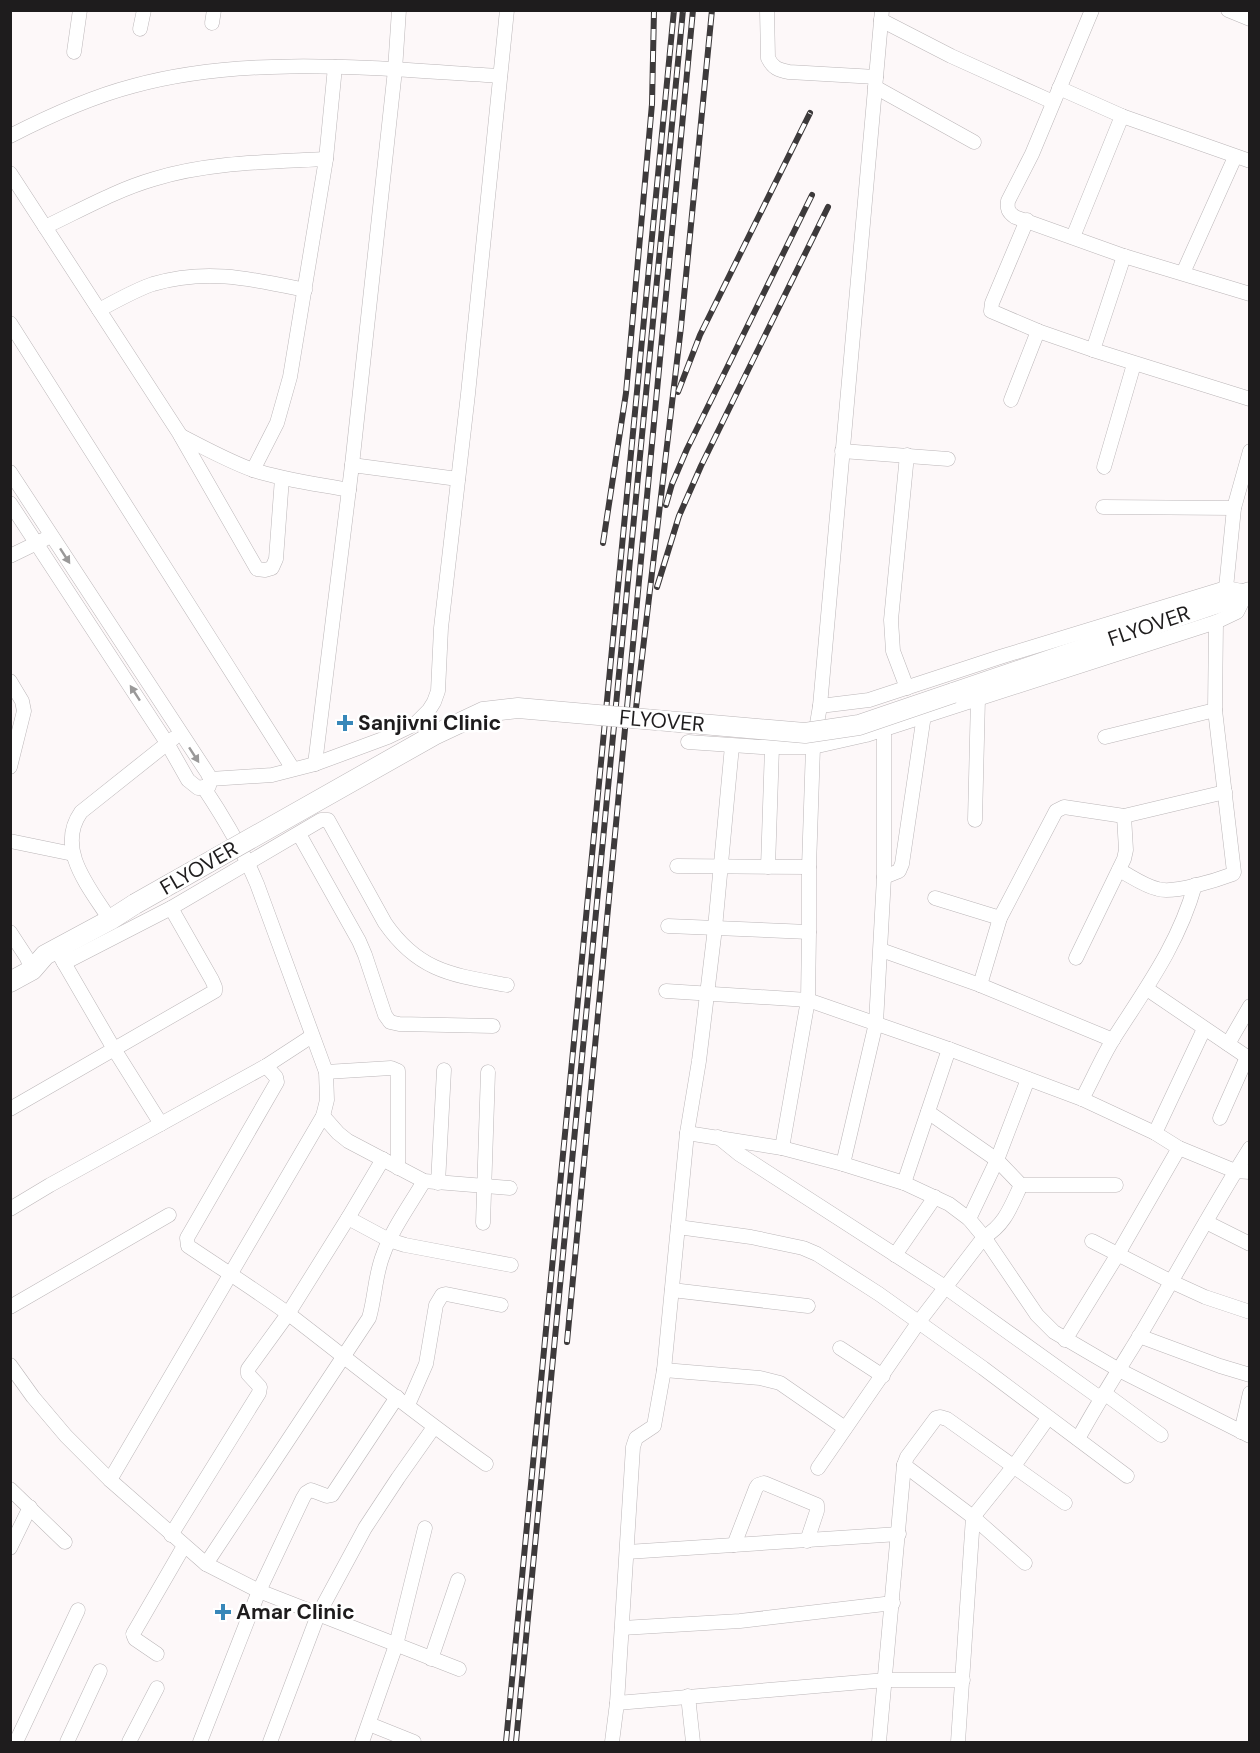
<svg xmlns="http://www.w3.org/2000/svg" width="1260" height="1753" viewBox="0 0 1260 1753" font-family="'DM Sans',sans-serif">
	<style>
		.lines { fill: none; stroke-linecap: round; stroke-linejoin: round }
		.minor-casing { stroke: #bbb6b8; stroke-width: 15 }
		.highway-casing { stroke: #bbb6b8; stroke-width: 21 }
		.minor { stroke: #fff; stroke-width: 14 }
		.highway { stroke: #fff; stroke-width: 20 }
		.rail-casing { stroke: #3d3a3b; stroke-width: 6 }
		.rail { stroke: #fff; stroke-width: 4; stroke-dasharray: 11; stroke-linecap: butt }
		.highway-bridge-casing { stroke: #bbb6b8; stroke-width: 21; stroke-linecap: butt }
		.highway-bridge { stroke: #fff; stroke-width: 20 }
		.oneway { fill: #9a9999 }
		.poi-dot { fill: #3787b9; stroke: #fff; stroke-width: 2 }
		.labels { text-anchor: middle; stroke-width: 5; stroke-linejoin: round; paint-order: stroke }
		.street-label { font-size: 21px; fill: #1e1c1d; stroke: #fff }
		.poi-label { font-size: 21px; font-weight: bold; fill: #1e1c1d; stroke: #fff; text-anchor: start }
	</style>
	<rect width="100%" height="100%" fill="#fdf8f9"/>
	<g class="lines">
		<g class="minor-casing">
			<g id="minor">
				<path d="M767,10L768,58C773,68 778,70 789,72L876,77"/>
				<path d="M1092,10L1032,154L1008,201C1007,209 1008,212 1015,217L1124,256L1250,294"/>
				<polyline points="1228,10 1250,19"/>
				<polyline points="881,20 951,56 1053,102"/>
				<polyline points="212,23 214,10"/>
				<polyline points="140,29 144,10"/>
				<polyline points="74,52 80,10"/>
				<polyline points="875,87 974,142"/>
				<polyline points="1059,88 1122,116 1250,161"/>
				<path d="M10,136C49,116 91,97 133,86C249,54 381,69 500,76"/>
				<polyline points="10,173 179,433 257,569 265,570 272,568 276,559 282,478"/>
				<polyline points="1027,220 992,303 991,311 1038,331 1093,350 1250,399"/>
				<path d="M45,227C81,210 116,190 154,179C209,162 269,162 326,159"/>
				<polyline points="1073,237 1122,116"/>
				<polyline points="1183,273 1235,157"/>
				<path d="M99,310C116,301 135,290 153,284C207,268 252,279 305,290"/>
				<polyline points="10,323 293,769"/>
				<polyline points="1093,350 1124,256"/>
				<polyline points="1011,400 1038,331"/>
				<path d="M181,436C205,448 228,461 253,470C284,480 317,484 349,490"/>
				<polyline points="842,451 948,459"/>
				<polyline points="907,455 891,620 893,651 907,688"/>
				<polyline points="352,465 458,479"/>
				<polyline points="1104,467 1134,364"/>
				<polyline points="253,470 277,423 290,377 326,159 335,67"/>
				<polyline points="10,472 208,774 210,779 209,786 198,788 188,780 167,743 10,503"/>
				<polyline points="1103,507 1234,508"/>
				<polyline points="10,556 45,539"/>
				<polyline points="1226,588 1234,508 1250,451"/>
				<polyline points="10,681 22,701 24,711 10,767"/>
				<polyline points="1105,737 1215,710"/>
				<polyline points="688,742 761,747 813,747 866,735 1216,622 1237,612 1247,592 1226,588 1000,657 869,700 820,706"/>
				<polyline points="315,764 352,465 395,70 399,10"/>
				<polyline points="210,779 272,775 315,764 388,737 415,724 429,710 434,702 438,691 441,628 468,394 507,10"/>
				<polyline points="975,820 978,698"/>
				<polyline points="299,834 359,941 365,955 385,1015 390,1022 399,1024 493,1026"/>
				<polyline points="10,841 73,854"/>
				<polyline points="677,866 809,867"/>
				<polyline points="768,867 772,747"/>
				<path d="M1119,870C1131,876 1144,886 1158,889C1173,894 1217,880 1233,874L1234,872L1215,710L1216,622"/>
				<polyline points="884,877 899,871 902,864 924,715"/>
				<polyline points="935,898 1000,918"/>
				<path d="M110,920C90,888 55,849 81,812L174,738"/>
				<polyline points="668,926 809,932"/>
				<polyline points="10,932 27,958 32,970"/>
				<polyline points="881,950 980,985 1113,1040"/>
				<polyline points="60,956 114,1049 161,1124"/>
				<polyline points="1076,958 1124,859 1126,850 1124,816"/>
				<path d="M64,963L171,908L321,820H328L385,923C419,972 453,975 507,985"/>
				<polyline points="980,985 1000,918 1056,811 1064,807 1124,816 1225,792"/>
				<polyline points="1147,989 1250,1059"/>
				<polyline points="666,991 808,1000 949,1049 1082,1099 1155,1133 1179,1148 1235,1171 1250,1172"/>
				<polyline points="1228,1044 1250,1006"/>
				<path d="M266,1066L276,1077L277,1082L187,1238L188,1246C222,1269 257,1291 290,1315C355,1365 419,1417 486,1464"/>
				<polyline points="326,1072 391,1068 398,1071 398,1168"/>
				<path d="M1082,1099C1093,1079 1102,1057 1114,1038C1146,988 1179,943 1195,885"/>
				<polyline points="10,1109 215,991 215,987 212,980 171,908"/>
				<polyline points="928,1112 997,1160 1021,1185 1116,1185"/>
				<polyline points="323,1116 338,1133 348,1141 424,1181 510,1188"/>
				<polyline points="1220,1118 1247,1057"/>
				<polyline points="687,1133 782,1148 843,1164 904,1183 949,1204 969,1219 984,1237 1037,1315 1054,1332 1119,1370 1250,1436"/>
				<polyline points="1155,1133 1204,1029"/>
				<polyline points="718,1137 739,1154 945,1287 1100,1398"/>
				<polyline points="782,1148 808,1000 809,932 809,867 813,747 820,706 882,10"/>
				<polyline points="843,1164 876,1023 884,877 884,729"/>
				<polyline points="438,1183 444,1070"/>
				<polyline points="904,1183 949,1049"/>
				<polyline points="10,1209 50,1185 266,1066 312,1036"/>
				<polyline points="348,1218 389,1240 405,1245 511,1265"/>
				<polyline points="969,1219 997,1160 1028,1079"/>
				<polyline points="1206,1222 1250,1244"/>
				<polyline points="483,1223 488,1072"/>
				<polyline points="678,1227 751,1237 803,1248 817,1254 879,1294 983,1368 1127,1476"/>
				<polyline points="1092,1241 1170,1281 1205,1297 1250,1312"/>
				<polyline points="895,1255 935,1197"/>
				<polyline points="672,1290 808,1306"/>
				<polyline points="10,1307 169,1215"/>
				<polyline points="1139,1336 1220,1366 1250,1375"/>
				<polyline points="1065,1340 1118,1254 1179,1148"/>
				<polyline points="840,1348 883,1376"/>
				<polyline points="10,1365 33,1397 66,1436 110,1480 206,1564 259,1591 459,1669"/>
				<polyline points="664,1370 760,1378 780,1383 845,1428"/>
				<polyline points="1104,1393 1161,1435"/>
				<polyline points="408,1405 426,1364 436,1305 442,1295 446,1294 501,1305"/>
				<polyline points="1241,1432 1250,1393"/>
				<path d="M1078,1439C1097,1404 1118,1371 1139,1337C1176,1275 1211,1210 1250,1148"/>
				<polyline points="904,1465 973,1517 1025,1563"/>
				<path d="M818,1468L918,1323L984,1237C1005,1225 1011,1206 1021,1185"/>
				<path d="M110,1480L323,1116L327,1100L326,1072L257,884C243,850 224,818 204,788"/>
				<polyline points="10,1489 65,1542"/>
				<polyline points="171,1535 259,1393 260,1387 248,1374 248,1369 288,1314 348,1218 383,1159"/>
				<polyline points="734,1545 756,1488 758,1485 764,1483 817,1505 817,1511 807,1541"/>
				<polyline points="10,1548 30,1507"/>
				<polyline points="627,1552 899,1534"/>
				<path d="M206,1564L369,1318C375,1298 375,1275 383,1255C392,1229 410,1205 424,1181"/>
				<polyline points="622,1628 740,1621 893,1603"/>
				<polyline points="157,1654 135,1639 133,1634 184,1546"/>
				<polyline points="431,1659 458,1580"/>
				<polyline points="688,1696 693,1742"/>
				<polyline points="617,1703 886,1680 963,1680"/>
				<polyline points="369,1724 414,1742"/>
				<polyline points="16,1742 78,1610"/>
				<polyline points="67,1742 100,1671"/>
				<polyline points="129,1742 157,1688"/>
				<polyline points="200,1742 259,1591 303,1498 306,1493 311,1490 327,1496 332,1495 397,1397"/>
				<polyline points="270,1742 318,1615 365,1528 398,1478 434,1427"/>
				<polyline points="362,1742 396,1645 425,1528"/>
				<polyline points="612,1742 617,1703 633,1447 636,1438 654,1426 664,1370 687,1133 699,1061 715,928 732,746"/>
				<polyline points="879,1742 904,1465 907,1457 936,1418 940,1417 947,1419 1065,1503"/>
				<polyline points="958,1742 973,1517 1014,1466 1048,1418"/>
			</g>
		</g>
		<g class="highway-casing">
			<g id="highway">
				<polyline points="953,693 1250,592"/>
				<polyline points="10,982 32,970 45,955 110,920 135,904"/>
			</g>
		</g>
		<use href="#minor" class="minor"/>
		<use href="#highway" class="highway"/>
		<g class="rail-casing">
			<g id="rail">
				<polyline points="678,392 700,335 810,113"/>
				<polyline points="666,505 672,484 687,449 812,195"/>
				<polyline points="603,543 626,393 652,104 654,10"/>
				<polyline points="657,587 679,516 701,466 828,207"/>
				<polyline points="634,725 681,327 712,10"/>
				<polyline points="567,1342 693,10"/>
				<polyline points="506,1742 674,10"/>
				<polyline points="516,1742 683,10"/>
			</g>
		</g>
		<use href="#rail" class="rail"/>
		<g class="highway-bridge-casing">
			<polyline id="highway-bridge" points="135,904 434,735 483,712 518,708 805,733 859,725 953,693"/>
		</g>
		<use href="#highway-bridge" class="highway-bridge"/>
	</g>
	<defs><path id="oneway-solid" d="M-6-.8H1V-3.2L6.5 0L1 3.2V.8H-6Z" transform="scale(1.5)"/></defs>
	<g class="oneway">
		<use href="#oneway-solid" transform="translate(65 556) rotate(57)"/>
		<use href="#oneway-solid" transform="translate(135 693) rotate(-123)"/>
		<use href="#oneway-solid" transform="translate(194 755) rotate(57)"/>
	</g>
	<g class="poi-dot">
		<path d="M342 714h6v6h6v6h-6v6h-6v-6h-6v-6h6z"/>
		<path d="M220 1603h6v6h6v6h-6v6h-6v-6h-6v-6h6z"/>
	</g>
	<g class="labels">
		<g class="street-label">
			<text transform="translate(1149 626) rotate(-19)" y="7">FLYOVER</text>
			<text transform="translate(662 721) rotate(5)" y="7">FLYOVER</text>
			<text transform="translate(199 868) rotate(-30)" y="7">FLYOVER</text>
		</g>
		<g class="poi-label">
			<text x="358" y="730">Sanjivni Clinic</text>
			<text x="236" y="1619">Amar Clinic</text>
		</g>
	</g>
	<rect width="1260" height="1753" fill="none" stroke="#1e1c1d" stroke-width="24"/>
</svg>
